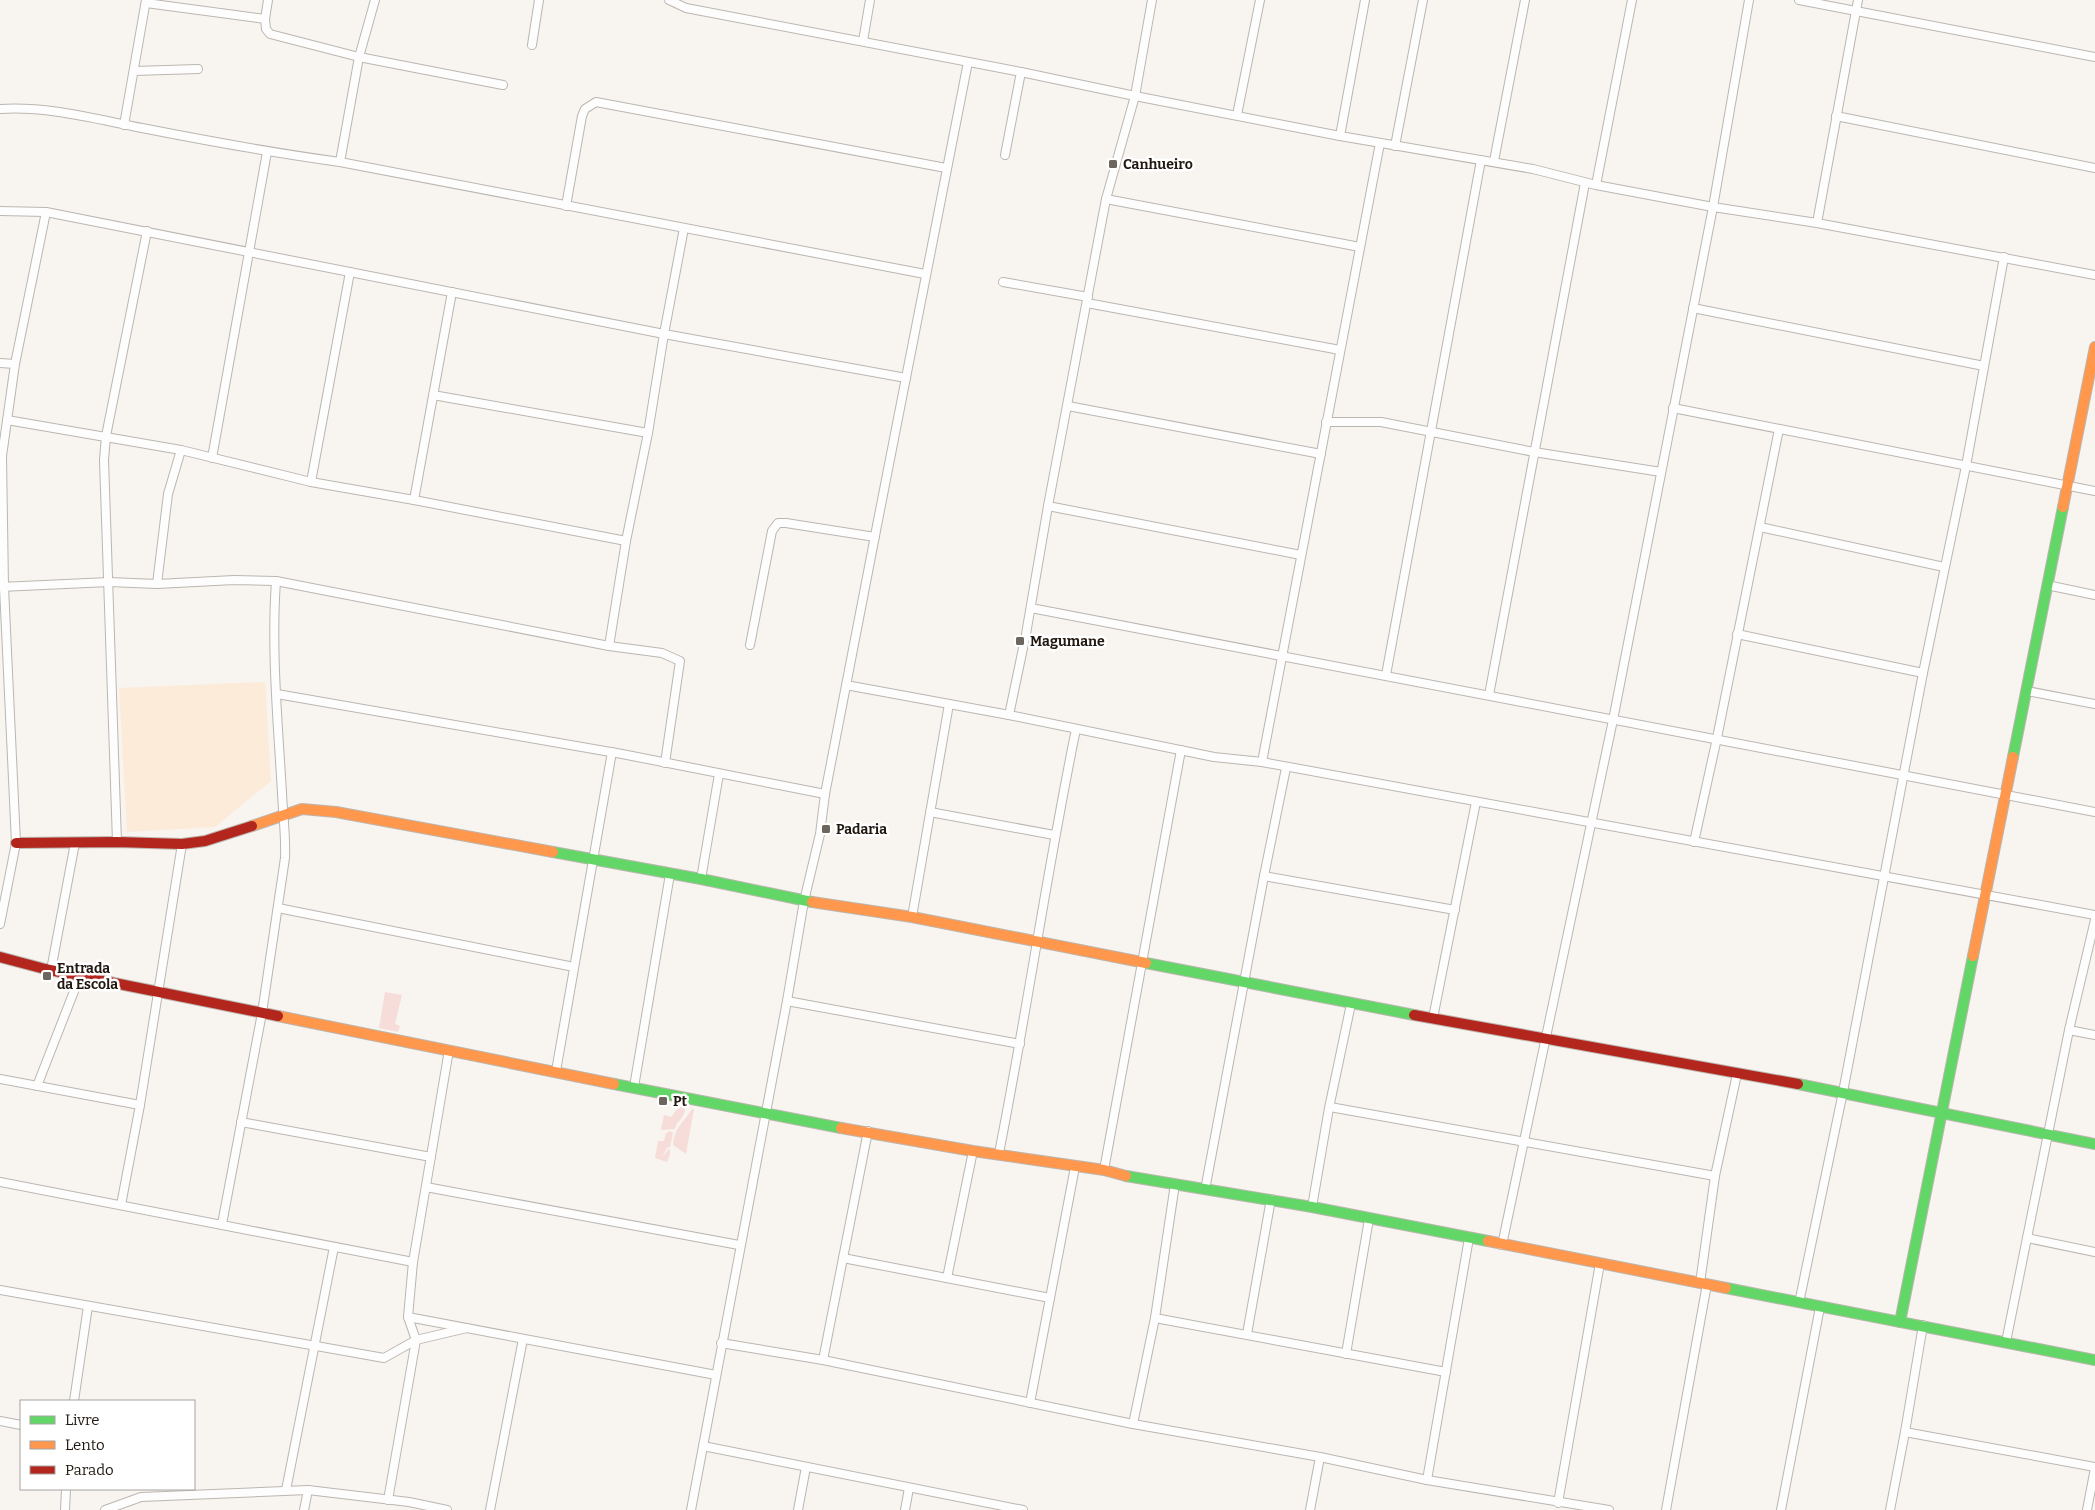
<svg xmlns="http://www.w3.org/2000/svg" width="2095" height="1510" viewBox="0 0 2095 1510" font-family="Bitter,serif">
	<style>
		.built { fill: #fcebd9 }
		.green { fill: #f6ddd9 }
		.lines { fill: none; stroke-linecap: round; stroke-linejoin: round }
		.street-casing { stroke: #bcb6b0; stroke-width: 10 }
		.fast-casing { stroke: #bcb6b0; stroke-width: 12 }
		.slow-casing { stroke: #bcb6b0; stroke-width: 12 }
		.jam-casing { stroke: #bcb6b0; stroke-width: 12 }
		.street { stroke: #fefdfd; stroke-width: 8 }
		.fast { stroke: #63d668; stroke-width: 10 }
		.slow { stroke: #ff974d; stroke-width: 10 }
		.jam { stroke: #b3261e; stroke-width: 10 }
		.poi-dot { fill: #6c665f; stroke: #fff; stroke-width: 2 }
		.labels { text-anchor: middle; stroke-width: 5; stroke-linejoin: round; paint-order: stroke }
		.poi-label { font-size: 14px; font-weight: bold; fill: #211911; stroke: #fff; text-anchor: start }
	</style>
	<rect width="100%" height="100%" fill="#f8f4ef"/>
	<polygon class="built" points="265,682 271,781 215,827 127,832 119,688"/>
	<g class="green">
		<polygon points="385,992 402,995 395,1024 400,1026 398,1032 379,1028"/>
		<path d="M679,1107L685,1108C686,1112 680,1122 677,1123L675,1129L661,1130L664,1115L671,1117Z"/>
		<path d="M692,1109H694L686,1154L673,1145C674,1128 684,1122 692,1109Z"/>
		<polygon points="670,1131 673,1133 670,1147 667,1148 662,1157 669,1149 670,1149 670,1155 667,1162 655,1158 658,1141 664,1141 666,1133"/>
	</g>
	<g class="lines">
		<g class="street-casing">
			<g id="street">
				<polyline points="669,0 686,8 1021,72 1135,96 1340,136 1533,169 1596,185 1713,207 1817,223 2095,275"/>
				<polyline points="1799,0 2095,57"/>
				<polyline points="146,3 265,19 266,29 270,34 359,57 503,85"/>
				<polyline points="265,19 268,0"/>
				<polyline points="863,41 870,0"/>
				<polyline points="532,45 539,0"/>
				<polyline points="134,71 198,69"/>
				<path d="M0,109C48,106 95,119 142,128C208,141 274,153 340,162L925,274"/>
				<polyline points="1237,115 1260,0"/>
				<polyline points="1836,116 2095,168"/>
				<polyline points="124,125 146,0"/>
				<polyline points="1340,136 1365,0"/>
				<polyline points="1395,146 1423,0"/>
				<polyline points="1005,155 1021,72"/>
				<polyline points="1494,161 1525,0"/>
				<polyline points="340,162 359,57 375,0"/>
				<polyline points="1596,185 1632,0"/>
				<polyline points="1106,199 1360,247"/>
				<polyline points="566,206 582,116 585,109 596,102 946,168"/>
				<polyline points="0,211 46,212 664,334 906,378"/>
				<polyline points="1817,223 1858,0"/>
				<polyline points="1003,282 1088,297"/>
				<polyline points="1087,303 1340,350"/>
				<polyline points="1693,308 1984,366"/>
				<polyline points="0,363 15,364"/>
				<polyline points="433,395 648,433"/>
				<polyline points="1068,406 1321,454"/>
				<polyline points="1673,408 2095,491"/>
				<polyline points="7,420 181,450"/>
				<polyline points="1326,422 1381,422 1534,452 1661,472"/>
				<polyline points="212,458 267,152"/>
				<polyline points="311,482 350,272"/>
				<polyline points="414,500 452,292"/>
				<polyline points="1048,506 1301,555"/>
				<polyline points="1760,527 1944,567"/>
				<polyline points="157,584 168,494 181,450 311,482 414,500 626,541"/>
				<polyline points="2047,585 2095,595"/>
				<polyline points="0,587 109,582 157,584 234,580 276,581 609,646 662,653 680,661 665,763"/>
				<polyline points="1031,608 2095,812"/>
				<polyline points="1737,634 1923,673"/>
				<polyline points="750,645 772,531 778,523 786,523 875,537"/>
				<polyline points="609,646 626,541 648,433 664,334 684,228"/>
				<polyline points="1386,675 1481,160"/>
				<polyline points="846,685 1009,715 1214,757 1262,762 2095,915"/>
				<polyline points="2027,691 2095,704"/>
				<polyline points="277,694 622,754 825,794"/>
				<polyline points="1489,695 1585,183"/>
				<polyline points="1009,715 1026,634 1048,506 1106,199 1135,96 1152,0"/>
				<polyline points="1262,762 1380,143"/>
				<polyline points="930,812 1054,835"/>
				<polyline points="117,842 104,460 106,436 147,231"/>
				<polyline points="1694,842 1717,738 1779,429"/>
				<polyline points="1264,876 1455,910"/>
				<polyline points="701,879 719,774"/>
				<polyline points="278,908 574,967"/>
				<polyline points="912,917 949,704"/>
				<polyline points="0,924 16,843 4,587 2,456 15,364 46,212"/>
				<polyline points="51,970 75,843"/>
				<polyline points="787,1001 1020,1044"/>
				<polyline points="1433,1018 1476,802"/>
				<polyline points="2069,1030 2095,1035"/>
				<polyline points="556,1071 612,752"/>
				<polyline points="0,1079 140,1105"/>
				<polyline points="37,1086 80,976"/>
				<polyline points="634,1087 670,874"/>
				<polyline points="1330,1107 1715,1176"/>
				<polyline points="241,1122 431,1157"/>
				<path d="M999,1153C1027,1012 1047,870 1076,729"/>
				<polyline points="1104,1170 1181,750"/>
				<polyline points="0,1182 413,1262"/>
				<polyline points="426,1187 739,1245"/>
				<polyline points="1205,1190 1264,876 1286,768"/>
				<polyline points="121,1205 140,1105 182,844"/>
				<polyline points="1312,1207 1329,1108 1351,1004"/>
				<path d="M222,1224L262,1013L285,858C286,836 283,815 282,793C278,723 271,651 276,581"/>
				<polyline points="2027,1238 2095,1252"/>
				<polyline points="1502,1245 1613,720 1713,207 1749,0"/>
				<polyline points="843,1258 1050,1298"/>
				<polyline points="947,1278 973,1151"/>
				<polyline points="1700,1283 1715,1176 1737,1074"/>
				<polyline points="0,1290 384,1358 416,1340 467,1328"/>
				<polyline points="1799,1303 1843,1092 1923,673 1966,466 2004,257"/>
				<polyline points="408,1317 716,1375"/>
				<polyline points="1155,1318 1446,1372"/>
				<polyline points="1247,1334 1271,1199"/>
				<polyline points="2006,1342 2069,1030 2095,920"/>
				<polyline points="721,1343 823,1360 1133,1424 1320,1457 1427,1480 1609,1510"/>
				<polyline points="1346,1354 1369,1219"/>
				<polyline points="823,1360 868,1131"/>
				<polyline points="74,1401 88,1306"/>
				<polyline points="1030,1403 1075,1167"/>
				<polyline points="0,1421 21,1425"/>
				<polyline points="1133,1424 1155,1318 1175,1184"/>
				<polyline points="1905,1432 2095,1467"/>
				<polyline points="703,1446 1023,1510"/>
				<polyline points="1427,1480 1469,1238"/>
				<polyline points="286,1490 334,1247"/>
				<polyline points="388,1500 416,1340 408,1317 413,1262 449,1050"/>
				<polyline points="1558,1503 1600,1263"/>
				<polyline points="65,1510 66,1489"/>
				<polyline points="105,1510 141,1497 308,1490 409,1502 447,1510"/>
				<polyline points="304,1510 308,1490"/>
				<polyline points="490,1510 523,1339"/>
				<path d="M691,1510L787,1001L804,901L820,834L825,794C873,550 918,306 968,62"/>
				<polyline points="798,1510 806,1467"/>
				<polyline points="905,1510 909,1488"/>
				<polyline points="1310,1510 1320,1457"/>
				<polyline points="1666,1510 1707,1284"/>
				<polyline points="1781,1510 1820,1307"/>
				<polyline points="1890,1510 1905,1432 1923,1325"/>
				<polyline points="2087,1510 2095,1468"/>
			</g>
		</g>
		<g class="fast-casing">
			<g id="fast">
				<polyline points="2013,757 2063,507"/>
				<polyline points="553,852 701,879 812,902"/>
				<polyline points="1146,963 1414,1015"/>
				<polyline points="614,1084 841,1128"/>
				<polyline points="1798,1084 2095,1144"/>
				<polyline points="1126,1176 1312,1207 1488,1241"/>
				<polyline points="1726,1288 2095,1360"/>
				<polyline points="1900,1322 1973,956"/>
			</g>
		</g>
		<g class="slow-casing">
			<g id="slow">
				<polyline points="2063,507 2095,347"/>
				<polyline points="252,826 302,809 336,812 553,852"/>
				<polyline points="812,902 912,917 1146,963"/>
				<polyline points="1973,956 2013,757"/>
				<polyline points="278,1016 614,1084"/>
				<polyline points="841,1128 973,1151 1104,1170 1126,1176"/>
				<polyline points="1488,1241 1726,1288"/>
			</g>
		</g>
		<g class="jam-casing">
			<g id="jam">
				<polyline points="16,843 117,842 182,844 205,841 252,826"/>
				<polyline points="0,957 45,969 278,1016"/>
				<polyline points="1414,1015 1798,1084"/>
			</g>
		</g>
		<use href="#street" class="street"/>
		<use href="#fast" class="fast"/>
		<use href="#slow" class="slow"/>
		<use href="#jam" class="jam"/>
	</g>
	<g class="poi-dot">
		<rect x="1108" y="159" width="10" height="10" rx="2.5"/>
		<rect x="1015" y="636" width="10" height="10" rx="2.5"/>
		<rect x="821" y="824" width="10" height="10" rx="2.5"/>
		<rect x="42" y="971" width="10" height="10" rx="2.5"/>
		<rect x="658" y="1096" width="10" height="10" rx="2.5"/>
	</g>
	<g class="labels">
		<g class="poi-label">
			<text x="1123" y="169">Canhueiro</text>
			<text x="1030" y="646">Magumane</text>
			<text x="836" y="834">Padaria</text>
			<text x="57" y="973">Entrada<tspan x="57" dy="16">da Escola</tspan></text>
			<text x="673" y="1106">Pt</text>
		</g>
	</g>
	<rect x="20" y="1400" width="175" height="90" fill="#ffffff" stroke="#a6a3a0"/>
	<rect x="30" y="1416" width="25" height="8" fill="#63d668" stroke="#a6a3a0"/>
	<text x="65" y="1425" font-size="15" fill="#211911">Livre</text>
	<rect x="30" y="1441" width="25" height="8" fill="#ff974d" stroke="#a6a3a0"/>
	<text x="65" y="1450" font-size="15" fill="#211911">Lento</text>
	<rect x="30" y="1466" width="25" height="8" fill="#b3261e" stroke="#a6a3a0"/>
	<text x="65" y="1475" font-size="15" fill="#211911">Parado</text>
</svg>
